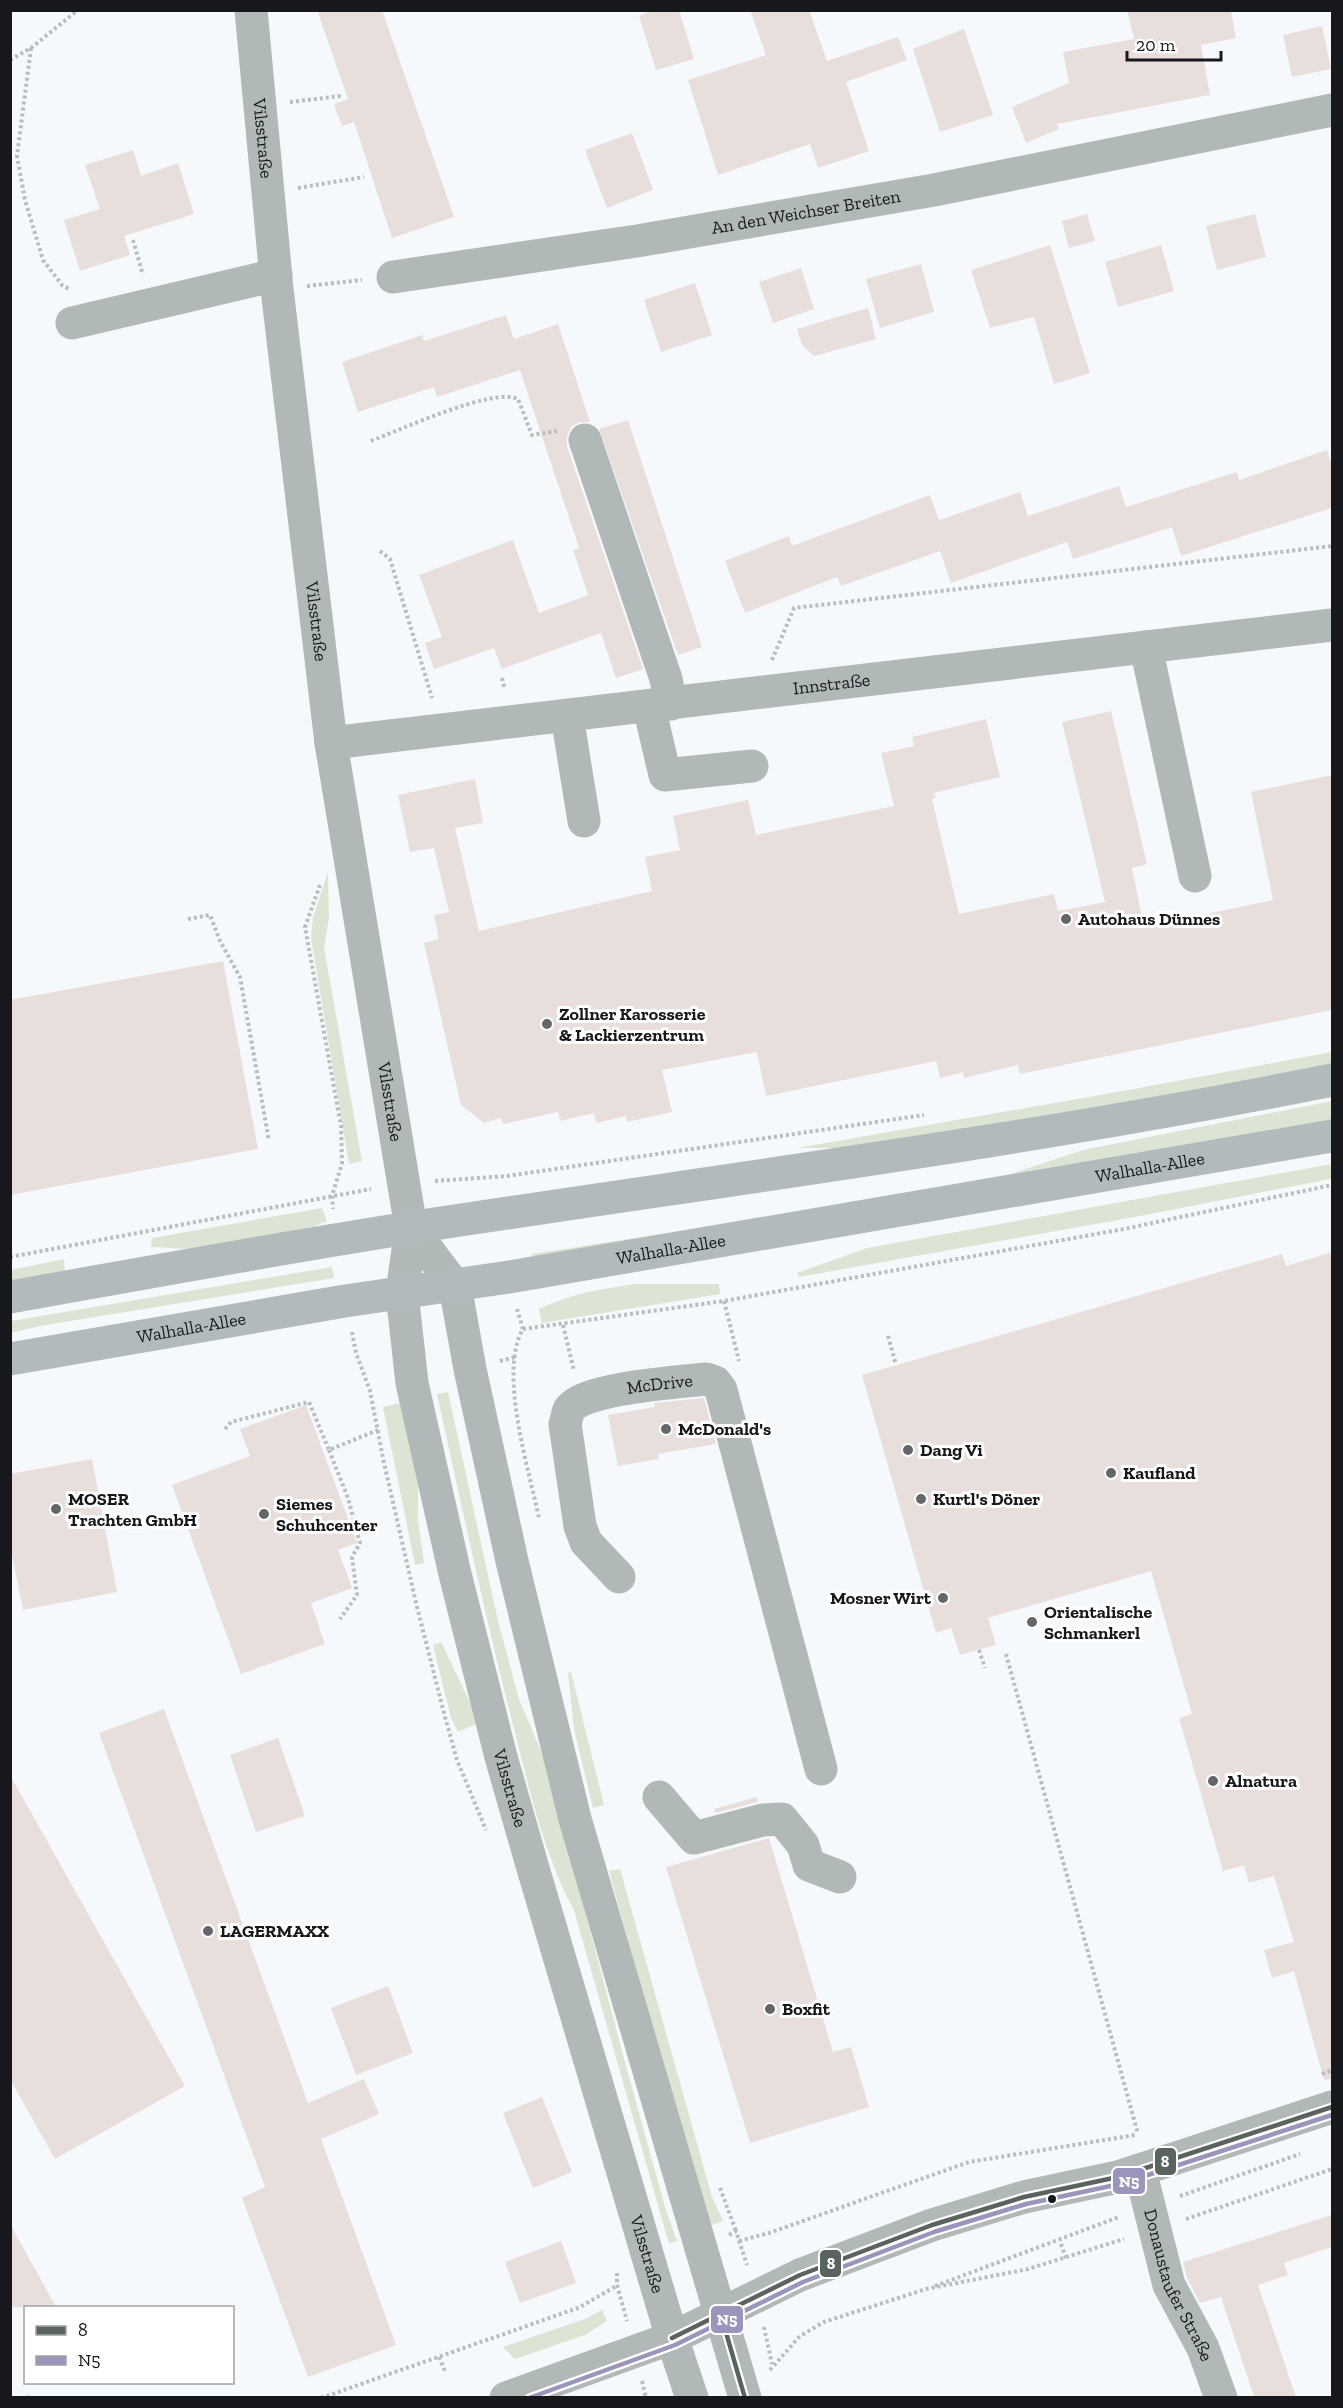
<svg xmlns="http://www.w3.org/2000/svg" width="1343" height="2408" viewBox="0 0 1343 2408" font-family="'Zilla Slab',serif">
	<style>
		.green { fill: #dce4d3 }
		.building { fill: #e8dfdc }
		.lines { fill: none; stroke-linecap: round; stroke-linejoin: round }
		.path { stroke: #b8bdbe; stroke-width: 4; stroke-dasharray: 3 3; stroke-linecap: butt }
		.minor { stroke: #b0b8b8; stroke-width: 33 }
		.major { stroke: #b2bbbb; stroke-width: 33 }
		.bus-1-casing { stroke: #fff; stroke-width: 9 }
		.bus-2-casing { stroke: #fff; stroke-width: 9 }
		.bus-1 { stroke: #59645e; stroke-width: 4.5 }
		.bus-2 { stroke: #9b95bb; stroke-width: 4.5 }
		.poi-dot { fill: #64676a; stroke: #fff; stroke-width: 2 }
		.bus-dot { fill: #16181b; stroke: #fff; stroke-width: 2 }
		.labels { text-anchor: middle; stroke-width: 6; stroke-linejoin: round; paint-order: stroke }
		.street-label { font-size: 18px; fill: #16181b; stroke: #fff }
		.poi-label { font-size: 18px; font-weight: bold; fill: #16181b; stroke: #fff; text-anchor: start }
		.line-badge { stroke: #fff; stroke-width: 2 }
		.badge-label { font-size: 16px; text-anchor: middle; font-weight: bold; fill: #fff }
	</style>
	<rect width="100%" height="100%" fill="#f6f9fc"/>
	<g class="green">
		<polygon points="328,872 329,917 324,948 362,1161 349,1164 311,938 313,917"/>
		<polygon points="1332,1052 1332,1064 1146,1102 868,1148 797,1148 1123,1091"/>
		<polygon points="1332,1101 1332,1124 533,1263 532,1254 763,1218 1008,1175 1083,1150"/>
		<polygon points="1332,1164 1332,1178 1330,1179 1140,1216 799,1277 797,1273 867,1248"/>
		<polygon points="322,1208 327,1221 313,1227 210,1250 151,1247 152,1238"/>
		<polygon points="64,1259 65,1273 11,1284 11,1270"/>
		<polygon points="332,1267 334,1278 40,1326 11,1333 11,1321"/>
		<path d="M634,1284H719L720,1294L542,1323L539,1309C570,1294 601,1289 634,1284Z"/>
		<path d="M448,1392L498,1621L519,1699L544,1758L626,2066L665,2207L677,2241L669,2244L574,1910C543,1854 528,1783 512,1721C484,1612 461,1503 437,1394Z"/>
		<polygon points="400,1403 418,1483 418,1520 424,1563 415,1565 383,1407"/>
		<polygon points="441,1642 476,1715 476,1724 458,1732 451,1718 433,1645"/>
		<polygon points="571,1672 604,1805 593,1808 574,1729 568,1673"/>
		<polygon points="620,1869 712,2197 723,2221 712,2225 702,2208 693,2179 609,1871"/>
		<polygon points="602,2310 607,2321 585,2335 515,2359 503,2347 585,2319"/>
	</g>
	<g class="building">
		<polygon points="317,10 382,10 454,217 392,238 354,122 342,126 334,104 348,99"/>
		<polygon points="654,10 679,10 694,59 656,70 639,16"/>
		<polygon points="750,10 809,10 827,61 898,37 907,60 846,82 869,151 818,168 810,144 718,175 688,80 766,55"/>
		<polygon points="1127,10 1231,10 1236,38 1201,45 1210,95 1057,124 1059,129 1026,143 1012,107 1069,83 1063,52 1134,39"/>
		<polygon points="1322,26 1331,69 1292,77 1283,35"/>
		<polygon points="964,29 993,115 940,132 913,49"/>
		<polygon points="632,133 653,190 607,208 585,150"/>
		<polygon points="133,150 141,176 178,163 194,214 124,236 130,255 80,271 64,220 100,209 85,165"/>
		<polygon points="1087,214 1095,241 1069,248 1062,221"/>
		<polygon points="1255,214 1266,257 1217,270 1206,226"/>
		<polygon points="1050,245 1090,373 1054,384 1034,317 990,328 971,270"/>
		<polygon points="1161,245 1174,291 1118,307 1105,262"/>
		<polygon points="921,264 934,312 880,328 866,279"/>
		<polygon points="801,268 814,309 773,323 759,282"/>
		<polygon points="695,283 712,335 661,352 644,300"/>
		<polygon points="868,308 876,339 814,356 802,345 797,329"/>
		<polygon points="506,315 514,339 558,324 590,422 580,422 571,427 567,436 567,446 643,669 616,678 601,633 502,669 494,648 434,669 425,643 442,637 419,575 513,540 539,613 588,595 573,550 579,548 520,370 437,397 434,387 358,412 342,362 422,335 424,341"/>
		<polygon points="628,420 702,647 678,655 599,429"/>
		<polygon points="1327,450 1332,466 1332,508 1181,556 1172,527 1073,559 1067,542 951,583 940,551 841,586 837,577 745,613 725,561 789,536 792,546 930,495 939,520 1020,492 1028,516 1119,486 1126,507 1237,472 1239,480"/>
		<polygon points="1111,711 1147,864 1132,868 1144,927 1273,900 1251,792 1332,775 1332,1010 1020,1074 1018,1065 964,1078 963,1072 940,1078 936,1061 766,1096 757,1052 662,1070 672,1112 627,1122 626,1116 596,1123 594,1113 560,1121 558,1112 504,1124 500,1118 484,1123 461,1105 424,943 439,939 434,915 449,912 434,848 410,852 398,795 475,779 483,823 455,828 479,931 652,891 645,857 680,850 673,816 748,800 756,835 894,806 881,753 914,746 912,737 986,719 1000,777 934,793 936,798 932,799 959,914 1054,894 1058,911 1105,902 1062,722"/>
		<polygon points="223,961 258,1149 10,1195 10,1000"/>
		<polygon points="1332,1252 1332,2079 1324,2080 1294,1971 1272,1978 1264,1950 1294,1942 1274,1876 1249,1883 1244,1865 1223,1871 1179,1718 1192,1714 1151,1571 988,1618 996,1645 960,1655 951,1628 936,1633 862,1375 1282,1254 1286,1266"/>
		<polygon points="704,1398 716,1444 658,1454 659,1459 618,1466 608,1415 655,1407 654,1403"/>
		<polygon points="306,1405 357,1543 338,1550 352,1588 311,1603 325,1644 241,1674 172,1485 250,1456 240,1429"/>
		<polygon points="92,1459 117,1592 23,1610 10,1545 10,1474"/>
		<polygon points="164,1709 308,2103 364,2079 379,2114 321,2139 396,2345 308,2377 242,2198 265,2187 99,1733"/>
		<polygon points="278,1738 305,1816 256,1832 230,1755"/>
		<polygon points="10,1775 185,2086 55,2159 10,2079"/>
		<polygon points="756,1797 758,1802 715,1813 714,1809"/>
		<polygon points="769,1838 833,2052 851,2047 869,2107 750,2143 666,1867"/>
		<polygon points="388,1986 413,2053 356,2075 331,2008"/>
		<polygon points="542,2097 572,2172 533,2188 503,2113"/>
		<polygon points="1332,2215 1332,2247 1284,2263 1288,2275 1258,2285 1296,2397 1254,2397 1221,2297 1200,2303 1187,2278 1183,2262"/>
		<polygon points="10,2224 56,2307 10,2307"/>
		<polygon points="561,2241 576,2283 520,2303 505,2262"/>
	</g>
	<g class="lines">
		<g class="path">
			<polyline points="31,48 17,156 25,200 43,260 62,285 71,290"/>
			<polyline points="10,60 31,48 78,10"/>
			<polyline points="290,102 341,96"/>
			<polyline points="298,188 364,177"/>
			<polyline points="133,240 143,275"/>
			<polyline points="307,286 362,280"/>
			<path d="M371,441C400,430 493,387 518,399L532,435L557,431"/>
			<polyline points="380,551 390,559 432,698"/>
			<polyline points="772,660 794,608 1332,546"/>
			<polyline points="502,678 505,690"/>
			<polyline points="320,885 305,927 341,1126 342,1163 332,1196 333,1209"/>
			<polyline points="188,919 210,915 220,941 240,977 269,1141"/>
			<polyline points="435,1181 507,1176 924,1115"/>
			<polyline points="10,1257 371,1189"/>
			<polyline points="724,1301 739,1361"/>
			<path d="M517,1309L523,1329C498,1372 529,1470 539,1518"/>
			<polyline points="563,1325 574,1371"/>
			<polyline points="523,1329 724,1301 1124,1229 1332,1185"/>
			<polyline points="352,1332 356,1353 370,1391 384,1463 417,1607 445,1717 457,1760 486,1830"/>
			<polyline points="888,1336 896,1365"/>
			<polyline points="500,1361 515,1357"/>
			<polyline points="225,1429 231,1422 309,1402 329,1450 378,1430"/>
			<polyline points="329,1450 348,1498 360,1543 352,1557 357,1595 340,1619"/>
			<polyline points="979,1650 985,1668"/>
			<polyline points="1006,1654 1138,2134"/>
			<polyline points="1322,2074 1332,2070"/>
			<polyline points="720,2188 736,2231"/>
			<polyline points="1180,2196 1300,2154"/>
			<polyline points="1186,2219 1332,2169"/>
			<polyline points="729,2235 736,2231 747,2265"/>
			<polyline points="739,2241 769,2233 969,2162 1135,2135"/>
			<polyline points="1061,2244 1066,2258"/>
			<polyline points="617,2273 617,2285 627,2321"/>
			<polyline points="935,2286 1119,2217"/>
			<polyline points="764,2327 772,2364"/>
			<polyline points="439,2357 445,2371"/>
			<polyline points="770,2370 800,2336 824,2322 926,2289 1028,2269 1124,2239"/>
			<polyline points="642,2381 646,2398"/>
			<polyline points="27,2396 28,2398"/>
			<polyline points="321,2398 578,2308 618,2285"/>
		</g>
		<g class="minor">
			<path id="s1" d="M251,10L277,289L331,743L411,1228L402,1293L412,1383L455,1574L501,1757L532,1865L672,2338L692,2398"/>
			<path id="s2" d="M393,277L637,241L934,190L1332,110"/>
			<polyline points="72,323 276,275"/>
			<polyline points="585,440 666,679 671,704"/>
			<polyline points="1146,647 1195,876"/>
			<polyline points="649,707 665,775 752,766"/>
			<polyline points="567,716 584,821"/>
			<path id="s3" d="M331,743L1332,625"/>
			<polyline points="411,1228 455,1286 470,1369 512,1561 575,1819 745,2398"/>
			<path id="s4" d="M619,1577L586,1542L580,1526L565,1424C567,1420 567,1413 569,1410C581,1388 680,1382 706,1379L715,1382L721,1390L821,1769"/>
			<polyline points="659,1797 694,1838 763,1820 782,1819 803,1845 809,1865 840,1877"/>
			<path id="s5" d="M1140,2170L1169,2285L1203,2348L1221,2398"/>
			<polyline points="506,2398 672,2338 800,2275 932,2225 1024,2197 1118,2177 1332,2107"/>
		</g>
		<g class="major">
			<path d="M10,1297C145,1273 280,1248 415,1227C721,1180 1029,1141 1332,1080"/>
			<path id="s6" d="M10,1359L345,1301L509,1277L1332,1136"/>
		</g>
		<g class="bus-1-casing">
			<g id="bus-1">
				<polyline points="721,2315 745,2398"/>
				<polyline points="672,2338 800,2275 932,2225 1024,2197 1118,2177 1332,2107"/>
			</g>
		</g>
		<g class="bus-2-casing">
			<polyline id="bus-2" points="529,2398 675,2345 803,2282 934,2232 1026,2204 1120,2184 1332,2115"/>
		</g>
		<use href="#bus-1" class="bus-1"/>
		<use href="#bus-2" class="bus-2"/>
	</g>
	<g class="poi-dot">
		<circle cx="1066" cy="919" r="6"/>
		<circle cx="547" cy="1024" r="6"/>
		<circle cx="666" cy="1429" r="6"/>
		<circle cx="908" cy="1450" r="6"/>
		<circle cx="1111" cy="1473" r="6"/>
		<circle cx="921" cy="1499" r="6"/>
		<circle cx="56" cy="1509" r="6"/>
		<circle cx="264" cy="1514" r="6"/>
		<circle cx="943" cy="1598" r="6"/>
		<circle cx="1032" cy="1622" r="6"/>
		<circle cx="1213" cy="1781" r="6"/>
		<circle cx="208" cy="1931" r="6"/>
		<circle cx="770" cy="2009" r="6"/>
	</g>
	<circle class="bus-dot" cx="1052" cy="2199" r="5"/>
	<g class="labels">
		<g class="street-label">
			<text dy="6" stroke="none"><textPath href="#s1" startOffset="129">Vilsstraße</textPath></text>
			<text dy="6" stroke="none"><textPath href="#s2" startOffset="418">An den Weichser Breiten</textPath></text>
			<text dy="6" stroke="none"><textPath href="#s1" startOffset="615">Vilsstraße</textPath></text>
			<text dy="6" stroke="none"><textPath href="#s3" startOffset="504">Innstraße</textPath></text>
			<text dy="6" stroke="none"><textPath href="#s1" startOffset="1101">Vilsstraße</textPath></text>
			<text dy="6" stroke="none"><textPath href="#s6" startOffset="1156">Walhalla-Allee</textPath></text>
			<text dy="6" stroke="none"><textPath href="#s6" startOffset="670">Walhalla-Allee</textPath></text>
			<text dy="6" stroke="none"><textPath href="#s6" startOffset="184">Walhalla-Allee</textPath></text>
			<text dy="6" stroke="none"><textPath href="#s4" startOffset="279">McDrive</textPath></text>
			<text dy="6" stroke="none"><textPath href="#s1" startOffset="1802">Vilsstraße</textPath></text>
			<text dy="6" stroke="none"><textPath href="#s1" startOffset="2288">Vilsstraße</textPath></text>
			<text dy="6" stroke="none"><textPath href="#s5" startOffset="122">Donaustaufer Straße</textPath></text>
		</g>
		<g class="poi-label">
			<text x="1078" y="925">Autohaus Dünnes</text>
			<text x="559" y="1020">Zollner Karosserie<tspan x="559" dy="21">&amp; Lackierzentrum</tspan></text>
			<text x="678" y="1435">McDonald's</text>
			<text x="920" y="1456">Dang Vi</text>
			<text x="1123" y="1479">Kaufland</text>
			<text x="68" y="1505">MOSER<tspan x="68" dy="21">Trachten GmbH</tspan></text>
			<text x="933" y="1505">Kurtl's Döner</text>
			<text x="276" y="1510">Siemes<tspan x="276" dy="21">Schuhcenter</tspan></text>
			<text x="931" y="1604" text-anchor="end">Mosner Wirt</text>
			<text x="1044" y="1618">Orientalische<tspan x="1044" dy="21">Schmankerl</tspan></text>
			<text x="1225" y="1787">Alnatura</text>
			<text x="220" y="1937">LAGERMAXX</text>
			<text x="782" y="2015">Boxfit</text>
		</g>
	</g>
	<g class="line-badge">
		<rect x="1154" y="2147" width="23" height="29" rx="6" fill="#59645e"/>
		<rect x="1112" y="2167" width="34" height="28" rx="6" fill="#9b95bb"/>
		<rect x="819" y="2249" width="23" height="29" rx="6" fill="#59645e"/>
		<rect x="710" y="2305" width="34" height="29" rx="6" fill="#9b95bb"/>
	</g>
	<g class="badge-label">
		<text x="1165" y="2167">8</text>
		<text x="1129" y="2187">N5</text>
		<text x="831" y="2269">8</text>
		<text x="727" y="2325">N5</text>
	</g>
	<rect width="1343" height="2408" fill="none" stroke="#16181b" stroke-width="24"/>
	<rect x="24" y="2306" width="210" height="78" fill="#ffffff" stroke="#a2a3a4" stroke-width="1.5"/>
	<rect x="36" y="2326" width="30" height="9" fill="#59645e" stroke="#a2a3a4" stroke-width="1.5"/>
	<text x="78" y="2336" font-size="18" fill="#16181b">8</text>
	<rect x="36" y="2356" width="30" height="9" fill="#9b95bb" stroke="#a2a3a4" stroke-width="1.5"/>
	<text x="78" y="2366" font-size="18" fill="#16181b">N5</text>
	<path d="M1127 51v9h94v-9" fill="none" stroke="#16181b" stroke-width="3"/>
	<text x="1136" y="51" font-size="18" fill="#16181b" stroke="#ffffff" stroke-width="4.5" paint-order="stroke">20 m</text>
</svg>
